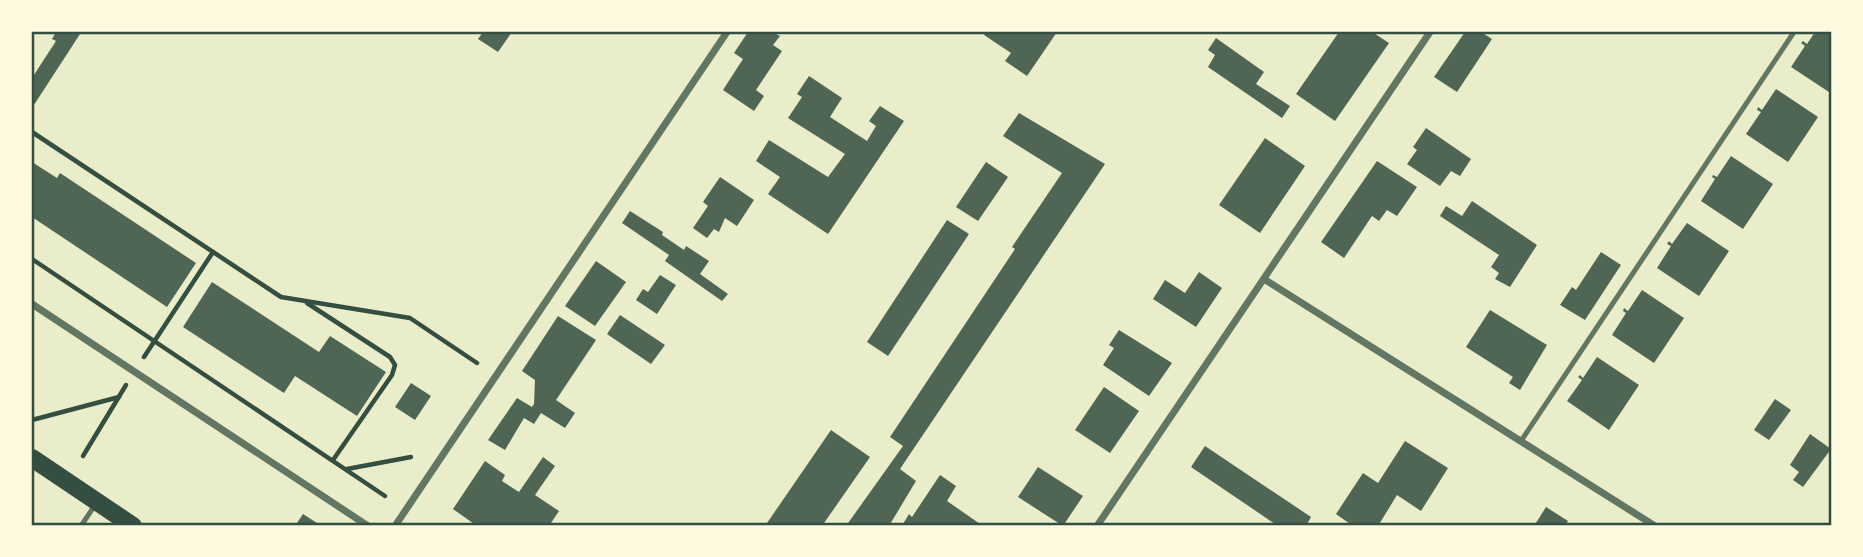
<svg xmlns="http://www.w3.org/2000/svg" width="1863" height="557" viewBox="0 0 1863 557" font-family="'Varela Round',sans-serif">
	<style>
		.building { fill: #4f6655 }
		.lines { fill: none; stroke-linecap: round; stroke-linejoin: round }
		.path { stroke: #344e41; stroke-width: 4.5 }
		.service { stroke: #617663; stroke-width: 5 }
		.minor { stroke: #617663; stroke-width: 7 }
		.primary { stroke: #344e41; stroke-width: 18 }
		.neatline { fill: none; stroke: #344e41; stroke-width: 2.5 }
	</style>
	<rect width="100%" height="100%" fill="#e9edc9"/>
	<g class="building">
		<polygon points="56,32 77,32 80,34 32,108 32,78 56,41 52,39"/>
		<polygon points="483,32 512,32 498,52 478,39"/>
		<polygon points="748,32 772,32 780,36 773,45 782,51 756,90 764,96 754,111 723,90 743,59 734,53"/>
		<polygon points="986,32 1057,32 1027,76 1005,61 1011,53 984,35"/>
		<polygon points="1339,32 1372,32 1389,43 1335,121 1296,94"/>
		<polygon points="1465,32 1481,32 1492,39 1457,92 1434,77"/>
		<polygon points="1815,32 1832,32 1832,94 1791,67 1805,46 1801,43 1803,41 1807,44"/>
		<polygon points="1216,38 1264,72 1256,84 1290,106 1282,118 1208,67 1215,55 1208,50"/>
		<polygon points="809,76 842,98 830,117 867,141 876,126 869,121 880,106 904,121 828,234 768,194 780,177 756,161 769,140 828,177 845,154 788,118 802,97 797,94"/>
		<polygon points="1776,89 1818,117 1788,162 1746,134 1761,112 1757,110 1758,107 1762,110"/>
		<polygon points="1019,113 1105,164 900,469 916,481 889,526 846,526 903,446 890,437 1015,249 1012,247 1062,173 1003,136"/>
		<polygon points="1426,128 1471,159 1460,176 1451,171 1440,186 1407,164 1417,150 1413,147"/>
		<polygon points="1265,138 1305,166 1260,233 1219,205"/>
		<polygon points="1731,156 1773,184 1743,229 1701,201 1715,179 1712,177 1713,175 1717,177"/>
		<polygon points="1377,161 1417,187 1397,216 1387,210 1379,221 1372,216 1344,258 1321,242"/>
		<polygon points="32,162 57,178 60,173 196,263 167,307 32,217"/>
		<polygon points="986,162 1008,177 978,221 956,207"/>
		<polygon points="720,177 754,200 737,226 725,218 719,232 714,229 707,238 693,228 708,206 703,202"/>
		<polygon points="1472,201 1537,245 1510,287 1495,279 1499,273 1491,267 1499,255 1440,216 1446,206 1462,216"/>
		<polygon points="630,211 663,232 662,235 684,250 686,246 709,261 700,274 728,294 722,301 665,261 669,255 622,223"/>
		<polygon points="947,220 969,234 888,356 867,342"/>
		<polygon points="1687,223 1729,251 1699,296 1657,268 1671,246 1667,244 1669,241 1672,244"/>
		<polygon points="1601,252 1621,265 1585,320 1560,305 1572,287 1576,290"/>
		<polygon points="596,261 626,282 595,326 565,306"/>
		<polygon points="1199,272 1222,288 1196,327 1153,299 1165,280 1185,293"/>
		<polygon points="660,275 676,285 657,314 636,300 643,289 648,292"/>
		<polygon points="212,282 319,352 330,336 386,372 357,416 295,376 284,393 183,327"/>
		<polygon points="1642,290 1684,318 1654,363 1612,335 1626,313 1623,311 1624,308 1628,311"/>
		<polygon points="1490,310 1547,345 1520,390 1509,383 1513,377 1466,347"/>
		<polygon points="620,315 665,345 651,364 607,334"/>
		<polygon points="558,316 596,340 556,400 575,413 565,428 541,413 534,424 524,418 505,450 488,440 517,398 532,407 534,404 535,380 522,371"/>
		<polygon points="1119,330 1172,363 1149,396 1103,365 1114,348 1109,345"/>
		<polygon points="1597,357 1639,385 1609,430 1567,401 1582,380 1578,377 1580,375 1583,378"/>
		<polygon points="411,383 431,396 415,420 395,407"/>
		<polygon points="1104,387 1139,411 1110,453 1075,430"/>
		<polygon points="1775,399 1791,410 1769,440 1754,430"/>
		<polygon points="831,430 870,457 822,526 765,526"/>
		<polygon points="1810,434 1831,449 1803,487 1793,480 1799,472 1790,465"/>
		<polygon points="1405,441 1448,468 1421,511 1397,495 1378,526 1353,526 1336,514 1363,473 1378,483"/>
		<polygon points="1205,446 1311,517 1306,526 1278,526 1191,467"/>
		<polygon points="543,457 555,466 535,495 559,511 549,526 477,526 453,509 485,461 505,475 502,481 519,492"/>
		<polygon points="1038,467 1083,496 1063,526 1018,497"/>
		<polygon points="940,475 956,486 947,501 983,526 903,524 909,514 912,517"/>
		<polygon points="1546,507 1568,521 1565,526 1534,526"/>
		<polygon points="303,514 317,523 315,526 295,526"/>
	</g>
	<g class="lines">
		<g class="path">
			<polyline points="32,132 281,297 410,318 477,363"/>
			<polyline points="32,259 385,496"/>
			<polyline points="307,303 390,357 395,365 392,375 333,460"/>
			<polyline points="144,357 213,252"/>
			<polyline points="32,420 119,397"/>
			<polyline points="83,456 126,385"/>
			<polyline points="347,469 411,457"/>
		</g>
		<g class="service">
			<polyline points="1521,441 1794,32"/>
			<polyline points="81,526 95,505"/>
		</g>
		<g class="minor">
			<polyline points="1264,279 1655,526"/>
			<polyline points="32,304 368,526"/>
			<polyline points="395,526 727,32"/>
			<polyline points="1097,526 1430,32"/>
		</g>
		<polyline class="primary" points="32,458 133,526"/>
	</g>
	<rect width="1863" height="557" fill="none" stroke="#fefae0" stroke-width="66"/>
	<rect x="33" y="33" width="1797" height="491" class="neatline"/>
</svg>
